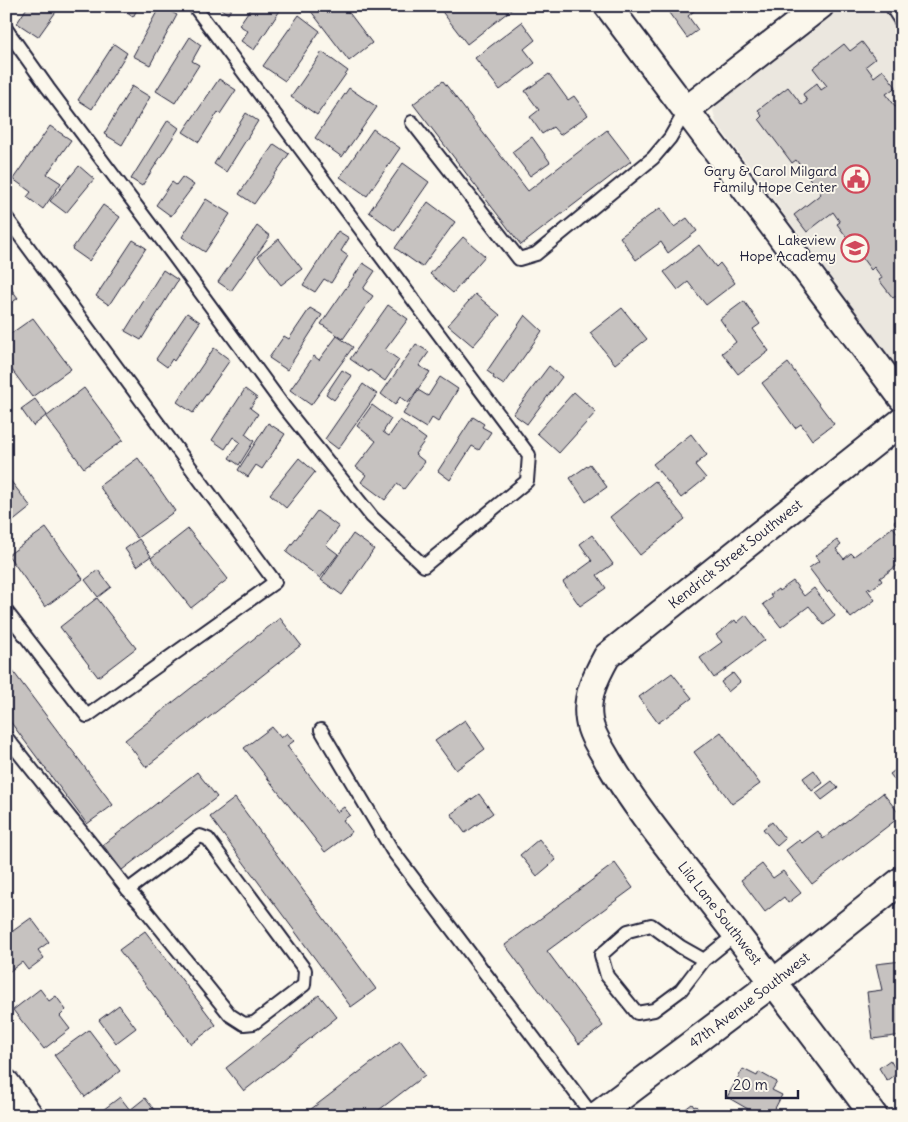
<svg xmlns="http://www.w3.org/2000/svg" width="908" height="1122" viewBox="0 0 908 1122" font-family="Delius,sans-serif">
	<style>
		.built { fill: #ebe7df }
		.building { fill: #c6c2c0; stroke: #22223b }
		.lines { fill: none; stroke-linecap: round; stroke-linejoin: round }
		.lane-casing { stroke: #22223b; stroke-width: 16 }
		.street-casing { stroke: #22223b; stroke-width: 30 }
		.lane { stroke: #fbf7ec; stroke-width: 12 }
		.street { stroke: #fbf7ec; stroke-width: 26 }
		.labels { text-anchor: middle; stroke-width: 4; stroke-linejoin: round; paint-order: stroke }
		.poi-label { font-size: 14px; fill: #22223b; stroke: #fbf7ec; text-anchor: end }
		.street-label { font-size: 14px; fill: #22223b; stroke: #fbf7ec }
	</style>
	<rect width="100%" height="100%" fill="#fbf7ec"/>
	<filter id="ink" filterUnits="userSpaceOnUse"><feTurbulence type="fractalNoise" baseFrequency=".02" numOctaves="2"/><feDisplacementMap in="SourceGraphic" scale="10" xChannelSelector="R" yChannelSelector="G"/><feConvolveMatrix kernelMatrix="1 2 1 2 8 2 1 2 1" color-interpolation-filters="sRGB"/></filter>
	<g filter="url(#ink)">
		<polygon class="built" points="844,6 902,6 902,374 716,122 713,110 724,94"/>
		<g class="building">
			<polygon points="28,6 60,6 38,37 17,23"/>
			<polygon points="117,6 139,6 133,17"/>
			<polygon points="160,6 177,15 150,65 133,56"/>
			<polygon points="217,6 233,6 228,14"/>
			<polygon points="252,6 283,6 254,50 241,41 248,31 239,25"/>
			<polygon points="307,6 344,6 372,43 349,61"/>
			<polygon points="444,6 516,6 467,44 440,9"/>
			<polygon points="664,6 700,6 688,16 698,30 687,38"/>
			<polygon points="299,15 320,31 285,81 263,66"/>
			<polygon points="522,22 535,40 524,49 535,63 500,90 475,58"/>
			<polygon points="190,37 201,45 192,61 199,65 175,103 156,91"/>
			<polygon points="862,42 875,59 866,66 874,77 883,70 896,87 886,94 902,115 902,303 896,296 893,298 879,280 882,278 874,267 871,270 837,224 840,222 833,212 807,232 794,215 821,194 796,160 792,163 759,119 762,116 758,110 788,87 802,105 807,101 803,94 817,83 821,90 827,86 813,68 844,44 850,51"/>
			<polygon points="114,44 127,53 92,109 78,100"/>
			<polygon points="322,52 348,71 317,115 291,97"/>
			<polygon points="549,74 568,100 574,96 588,115 560,135 553,127 542,134 530,117 539,110 525,91"/>
			<polygon points="219,79 236,90 220,114 218,112 199,142 183,132"/>
			<polygon points="443,81 528,191 607,130 631,161 521,245 413,104"/>
			<polygon points="132,86 150,97 122,145 104,134"/>
			<polygon points="349,88 377,107 342,157 315,138"/>
			<polygon points="246,113 258,121 226,172 214,164"/>
			<polygon points="168,120 179,128 142,186 131,179"/>
			<polygon points="50,126 71,140 47,174 61,183 43,209 27,197 31,192 13,179"/>
			<polygon points="373,129 400,148 367,196 340,177"/>
			<polygon points="532,137 550,162 530,176 512,152"/>
			<polygon points="274,144 289,154 254,204 239,194"/>
			<polygon points="403,163 429,182 395,231 369,212"/>
			<polygon points="79,166 94,179 66,213 50,201"/>
			<polygon points="182,177 194,185 171,216 156,205 172,182 176,185"/>
			<polygon points="206,199 230,214 205,252 182,237"/>
			<polygon points="428,202 455,222 422,267 395,248"/>
			<polygon points="103,205 120,217 89,261 72,249"/>
			<polygon points="660,208 674,227 687,218 697,231 668,253 661,242 636,260 620,237"/>
			<polygon points="257,226 270,236 231,291 218,282"/>
			<polygon points="338,231 349,238 341,251 348,256 331,283 324,279 315,292 303,285"/>
			<polygon points="463,237 485,256 453,293 430,274"/>
			<polygon points="279,239 302,269 281,285 258,256"/>
			<polygon points="133,240 146,248 109,305 96,296"/>
			<polygon points="699,245 716,267 720,263 735,283 706,305 688,282 678,290 664,272"/>
			<polygon points="363,263 375,271 363,289 373,296 343,339 321,324"/>
			<polygon points="163,270 178,280 141,340 125,331"/>
			<polygon points="6,282 18,298 6,307"/>
			<polygon points="475,294 500,315 473,346 448,325"/>
			<polygon points="744,301 760,324 753,329 769,351 738,374 722,353 736,342 720,319"/>
			<polygon points="388,305 408,319 385,350 399,360 385,381 370,370 369,372 350,359"/>
			<polygon points="310,308 322,315 287,370 269,358 284,336 289,339"/>
			<polygon points="622,308 647,339 615,364 590,333"/>
			<polygon points="187,313 200,322 174,361 172,359 167,367 156,359"/>
			<polygon points="525,315 542,331 504,385 493,378 494,376 487,371"/>
			<polygon points="33,318 71,369 32,397 6,362 6,337"/>
			<polygon points="337,336 353,347 311,405 290,390 314,356 319,360"/>
			<polygon points="416,344 429,352 419,366 430,372 408,403 400,397 395,405 381,394"/>
			<polygon points="214,348 230,360 193,413 177,402"/>
			<polygon points="788,363 834,424 812,440 801,424 795,428 762,383"/>
			<polygon points="549,366 562,377 527,424 513,414"/>
			<polygon points="342,370 352,376 334,400 326,394"/>
			<polygon points="440,377 458,389 438,422 432,418 426,428 403,414 418,390 428,396"/>
			<polygon points="363,384 377,394 338,449 325,439"/>
			<polygon points="84,388 123,440 84,468 46,417"/>
			<polygon points="245,389 257,398 250,408 258,414 245,434 254,441 239,465 229,458 240,442 233,437 225,449 212,440"/>
			<polygon points="574,392 596,412 559,453 537,433"/>
			<polygon points="35,399 47,415 33,426 21,409"/>
			<polygon points="372,405 391,419 383,432 389,436 400,420 426,439 415,454 425,462 404,489 397,484 385,500 361,482 366,475 356,467 376,441 357,426"/>
			<polygon points="473,417 484,424 482,427 491,432 479,450 472,446 450,480 438,471"/>
			<polygon points="268,423 285,434 262,469 256,465 248,477 238,470"/>
			<polygon points="691,434 707,455 695,465 706,478 681,498 653,464"/>
			<polygon points="138,458 175,511 137,538 99,486"/>
			<polygon points="299,458 315,472 286,508 270,494"/>
			<polygon points="590,464 607,487 586,502 570,478"/>
			<polygon points="6,475 31,507 6,527"/>
			<polygon points="655,481 685,519 640,555 610,517"/>
			<polygon points="317,511 339,527 326,545 338,554 320,578 286,552"/>
			<polygon points="902,516 902,532 894,522"/>
			<polygon points="893,527 902,539 902,570 898,565 880,578 882,581 870,590 869,588 867,589 875,600 851,618 829,590 827,592 809,568 819,561 815,556 837,540 841,545 836,549 844,559 851,553 854,556"/>
			<polygon points="46,528 83,579 45,607 8,555"/>
			<polygon points="188,529 228,579 191,608 151,558"/>
			<polygon points="353,534 374,549 342,595 321,580"/>
			<polygon points="592,535 613,564 597,575 606,588 580,606 563,582 592,561 580,544"/>
			<polygon points="139,539 151,556 137,566 125,549"/>
			<polygon points="98,570 111,587 98,597 85,580"/>
			<polygon points="793,581 804,596 814,588 835,616 824,625 809,606 781,627 763,604 772,598 770,595 778,589 779,591"/>
			<polygon points="97,598 136,648 98,677 60,627"/>
			<polygon points="746,615 765,640 714,678 700,658 722,642 716,635 735,620 737,623"/>
			<polygon points="280,618 301,645 146,767 125,740"/>
			<polygon points="6,662 113,805 87,824 6,716"/>
			<polygon points="672,673 692,698 658,723 639,697"/>
			<polygon points="733,673 740,682 728,692 721,682"/>
			<polygon points="465,720 485,749 456,770 435,741"/>
			<polygon points="272,727 281,738 287,733 294,741 287,746 337,812 344,807 350,815 343,820 352,832 325,852 244,748"/>
			<polygon points="721,732 760,784 732,804 694,752"/>
			<polygon points="902,765 902,789 890,774"/>
			<polygon points="814,770 823,783 812,791 803,778"/>
			<polygon points="197,772 217,797 122,870 103,845"/>
			<polygon points="832,781 838,788 822,800 816,793"/>
			<polygon points="883,793 901,816 812,884 786,850 799,840 802,843 818,831 823,839"/>
			<polygon points="479,794 493,813 465,833 451,814"/>
			<polygon points="235,798 376,989 351,1007 210,817"/>
			<polygon points="772,822 785,839 777,846 763,829"/>
			<polygon points="539,839 556,860 537,876 520,855"/>
			<polygon points="615,863 633,888 547,951 603,1026 579,1044 505,945"/>
			<polygon points="762,864 773,878 783,871 801,893 788,903 784,897 765,912 741,880"/>
			<polygon points="31,918 49,942 38,950 44,958 28,970 22,962 6,974 6,936"/>
			<polygon points="145,931 216,1025 191,1044 119,950"/>
			<polygon points="902,961 902,1035 873,1039 867,992 882,990 876,964"/>
			<polygon points="40,989 49,1001 56,996 66,1010 60,1016 70,1029 44,1049 13,1010"/>
			<polygon points="319,995 337,1017 244,1091 226,1068"/>
			<polygon points="119,1005 136,1028 116,1043 99,1020"/>
			<polygon points="89,1030 120,1071 85,1097 54,1055"/>
			<polygon points="400,1041 425,1075 371,1116 302,1116"/>
			<polygon points="890,1060 898,1073 887,1081 879,1068"/>
			<polygon points="743,1069 757,1076 759,1072 777,1082 772,1090 782,1095 771,1116 760,1116 727,1097"/>
			<polygon points="120,1097 130,1110 145,1098 159,1116 95,1116"/>
			<polygon points="692,1104 694,1107 696,1106 703,1116 676,1116"/>
		</g>
		<g class="lines">
			<g class="lane-casing">
				<g id="lane">
					<polyline points="891,6 902,23"/>
					<polyline points="6,29 48,88 173,255 285,408 372,517 424,566 527,481 529,455 194,6"/>
					<polyline points="412,122 519,259 536,254 653,158 670,138 686,110"/>
					<polyline points="6,217 275,582 87,716 6,611"/>
					<polyline points="321,730 392,850 593,1116"/>
					<polyline points="6,737 128,890 140,903 230,1015 244,1024 254,1023 304,985 305,970 208,839 200,836 128,890"/>
					<polyline points="704,960 681,947 651,925 628,931 601,955 607,976 637,1013 654,1010 681,990 704,960 736,934"/>
				</g>
			</g>
			<g class="street-casing">
				<g id="street">
					<polyline points="608,6 902,398"/>
					<polyline points="686,110 820,6"/>
					<polyline points="6,1083 30,1116"/>
					<path id="s1" d="M596,1116L774,982L902,880"/>
					<path id="s2" d="M874,1116C820,1043 765,971 709,899C674,854 637,810 608,761C601,748 591,735 589,720C585,697 596,676 607,656L902,421"/>
				</g>
			</g>
			<use href="#lane" class="lane"/>
			<use href="#street" class="street"/>
		</g>
	</g>
	<defs>
		<g id="civic-ring" transform="scale(1.4375)"><circle r="9.5" fill="#fbf7ec" stroke="#d1495b" stroke-width="1.5"/><path d="M-.6-6.5H3V-4.5H.6V-3L4-1V1h2V6H-6V1h2V-1L-.6-3ZM-1.2 2.5V6h2.4V2.5Z" fill="#d1495b"/></g>
		<g id="school-ring" transform="scale(1.4375)"><circle r="9.5" fill="#fbf7ec" stroke="#d1495b" stroke-width="1.5"/><path d="M0-5L7-2L0 1L-7-2ZM-4 1L0 2.5L4 1V4Q0 6-4 4Z" fill="#d1495b"/></g>
	</defs>
	<g fill-rule="evenodd">
		<use href="#civic-ring" x="856" y="179"/>
		<use href="#school-ring" x="855" y="248"/>
	</g>
	<g class="labels">
		<g class="poi-label">
			<text x="837" y="176">Gary &amp; Carol Milgard<tspan x="837" dy="16">Family Hope Center</tspan></text>
			<text x="836" y="245">Lakeview<tspan x="836" dy="16">Hope Academy</tspan></text>
		</g>
		<g class="street-label">
			<text dy="5" stroke="none"><textPath href="#s2" startOffset="721">Kendrick Street Southwest</textPath></text>
			<text transform="translate(720 913) rotate(52)" y="5">Lila Lane Southwest</text>
			<text dy="5" stroke="none"><textPath href="#s1" startOffset="192">47th Avenue Southwest</textPath></text>
		</g>
	</g>
	<rect width="908" height="1122" fill="none" stroke="#fbf7ec" stroke-width="25"/>
	<rect x="12" y="12" width="883" height="1097" fill="none" stroke="#22223b" stroke-width="2" filter="url(#ink)"/>
	<path d="M726 1090v8h72v-8" fill="none" stroke="#22223b" stroke-width="2.5"/>
	<text x="733" y="1090" font-size="15" fill="#22223b" stroke="#fbf7ec" stroke-width="4" paint-order="stroke">20 m</text>
</svg>
